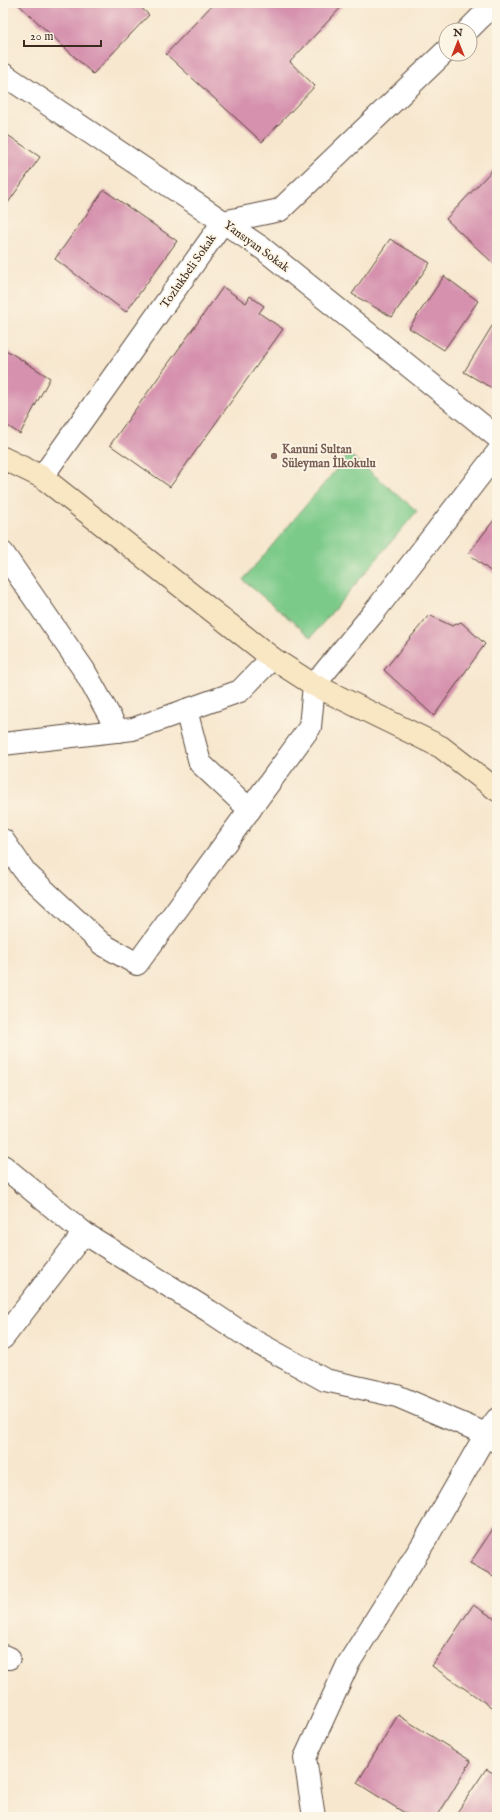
<svg xmlns="http://www.w3.org/2000/svg" width="500" height="1820" viewBox="0 0 500 1820" font-family="'IM FELL English',serif">
	<style>
		.green { fill: #7cca89; stroke: #5c7a54 }
		.building { fill: #d591ad }
		.lines { fill: none; stroke-linecap: round; stroke-linejoin: round }
		.street-casing { stroke: #574639; stroke-width: 24 }
		.secondary-casing { stroke: #574639; stroke-width: 24 }
		.street { stroke: #fff; stroke-width: 22 }
		.secondary { stroke: #f9e7c3; stroke-width: 22 }
		.education-dot { fill: #8d6e63; stroke: #fcf5e5; stroke-width: 1.5 }
		.labels { text-anchor: middle; stroke-width: 3.5; stroke-linejoin: round; paint-order: stroke }
		.street-label { font-size: 12px; fill: #3b2a1e; stroke: #fcf5e5 }
		.education-label { font-size: 12px; font-weight: bold; fill: #785e54; stroke: #fcf5e5; text-anchor: start }
	</style>
	<rect width="100%" height="100%" fill="#fcf5e5"/>
	<filter id="ink" filterUnits="userSpaceOnUse"><feTurbulence type="fractalNoise" baseFrequency=".025" numOctaves="2"/><feDisplacementMap in="SourceGraphic" scale="8" xChannelSelector="R" yChannelSelector="G"/><feConvolveMatrix kernelMatrix="1 2 1 2 8 2 1 2 1" color-interpolation-filters="sRGB"/></filter>
	<filter id="wash" filterUnits="userSpaceOnUse"><feTurbulence type="fractalNoise" baseFrequency=".012" numOctaves="4" result="noise"/><feDisplacementMap in="SourceGraphic" scale="16" xChannelSelector="R" yChannelSelector="G"/><feGaussianBlur stdDeviation="0.9" result="paint"/><feColorMatrix in="noise" values="0 0 0 0 0 0 0 0 0 0 0 0 0 0 0 0 0 1.4 0 .05"/><feComposite in="paint" operator="in"/></filter>
	<g filter="url(#wash)">
		<rect width="100%" height="100%" fill="#f7e7cf"/>
		<polygon class="green" points="349,454 417,511 311,637 243,580"/>
		<g id="blocks">
			<g class="building">
				<polygon points="17,3 136,3 149,15 93,74"/>
				<polygon points="214,3 345,3 290,62 315,86 262,142 166,54"/>
				<polygon points="3,132 40,157 3,210"/>
				<polygon points="497,165 497,261 494,264 446,219"/>
				<polygon points="104,190 177,241 126,312 55,259"/>
				<polygon points="390,239 430,263 392,317 352,294"/>
				<polygon points="444,276 478,301 444,350 409,328"/>
				<polygon points="223,287 246,303 250,296 264,306 259,313 283,329 170,487 110,445"/>
				<polygon points="497,318 497,391 464,372"/>
				<polygon points="3,348 50,378 20,434 3,423"/>
				<polygon points="497,516 497,576 468,554"/>
				<polygon points="429,615 452,626 461,622 485,644 434,716 384,670"/>
				<polygon points="497,1523 497,1578 470,1563"/>
				<polygon points="473,1605 497,1620 497,1711 432,1666"/>
				<polygon points="398,1715 471,1761 437,1817 411,1817 357,1783"/>
				<polygon points="486,1769 497,1775 497,1817 454,1817"/>
			</g>
		</g>
	</g>
	<g filter="url(#ink)">
		<use href="#blocks" fill-opacity="0" stroke="#574639" stroke-width="1"/>
		<g class="lines">
			<g class="street-casing">
				<g id="street">
					<polyline points="468,30 495,3"/>
					<polyline points="3,74 262,248 497,437"/>
					<polyline points="42,477 223,222 280,210 446,51"/>
					<polyline points="3,553 84,670 118,731"/>
					<polyline points="186,710 200,763 250,810"/>
					<polyline points="3,744 133,729 240,691 272,658"/>
					<polyline points="3,840 26,873 102,944 137,964 310,727 314,685 375,611 497,453"/>
					<polyline points="3,1166 84,1233 3,1338"/>
					<polyline points="84,1233 209,1311 254,1341 325,1380 397,1396 486,1434 497,1442"/>
					<polyline points="3,1656 9,1658"/>
					<polyline points="314,1817 305,1758 348,1664 426,1539 486,1434 497,1419"/>
				</g>
			</g>
			<g class="secondary-casing">
				<polyline id="secondary" points="3,458 42,477 272,658 314,685 441,747 497,790"/>
			</g>
			<use href="#street" class="street"/>
			<use href="#secondary" class="secondary"/>
		</g>
	</g>
	<circle class="education-dot" cx="274" cy="456" r="4"/>
	<g class="labels">
		<g class="street-label">
			<text transform="translate(257 246) rotate(36)" y="4">Yansıyan Sokak</text>
			<text transform="translate(188 271) rotate(-55)" y="4">Tozlukbeli Sokak</text>
		</g>
		<g class="education-label">
			<text x="282" y="453">Kanuni Sultan<tspan x="282" dy="14">Süleyman İlkokulu</tspan></text>
		</g>
	</g>
	<rect width="500" height="1820" fill="none" stroke="#fcf5e5" stroke-width="16"/>
	<g transform="translate(458 42)"><circle r="19" fill="#fcf5e5" stroke="#afa495"/>
	<path d="M0-3L7 15L0 10L-7 15Z" fill="#c8321e"/>
	<text y="-6" font-size="11" font-weight="bold" text-anchor="middle" fill="#3b2a1e">N</text>
	</g>
	<path d="M24 40v6h77v-6" fill="none" stroke="#3b2a1e" stroke-width="2"/>
	<text x="30" y="40" font-size="12" fill="#3b2a1e" stroke="#fcf5e5" stroke-width="3" paint-order="stroke">20 m</text>
</svg>
